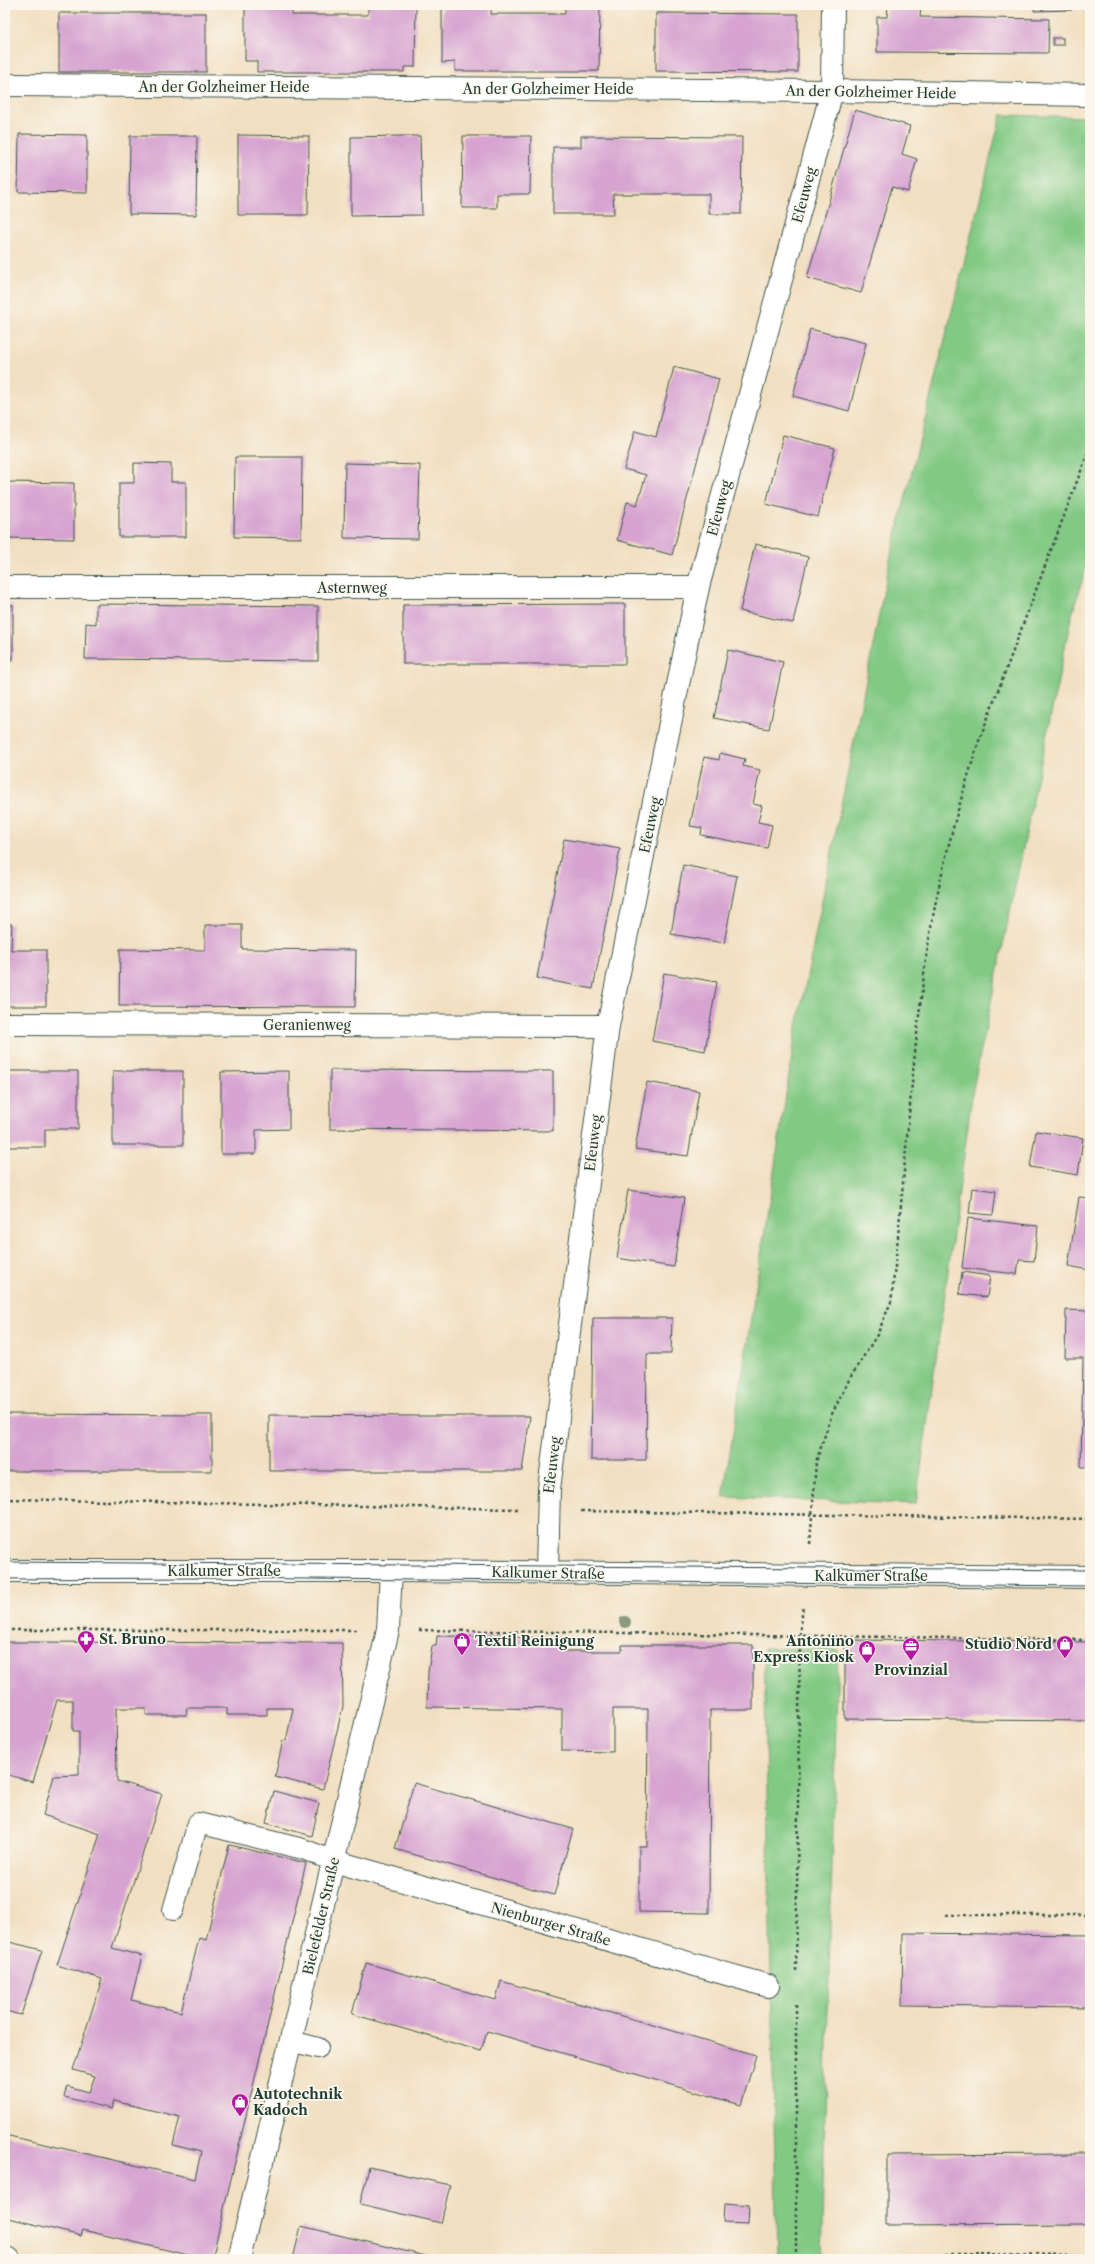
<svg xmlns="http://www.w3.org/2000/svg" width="1095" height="2264" viewBox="0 0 1095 2264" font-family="'Libre Caslon Text',serif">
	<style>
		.green { fill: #82c984; stroke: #50835c }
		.building { fill: #d7a4d1 }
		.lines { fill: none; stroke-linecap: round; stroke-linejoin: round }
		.lane-casing { stroke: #3e5549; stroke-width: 22 }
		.street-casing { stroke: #3e5549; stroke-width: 24 }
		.secondary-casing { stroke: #3e5549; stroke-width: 24 }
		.path { stroke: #3e5549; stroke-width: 2.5; stroke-dasharray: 3 3; stroke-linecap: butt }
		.lane { stroke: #fff; stroke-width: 20 }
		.street { stroke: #fff; stroke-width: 22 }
		.secondary { stroke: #fff; stroke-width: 22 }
		.tram { stroke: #1f3d34; stroke-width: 1 }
		.tree { fill: #8b997e }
		.labels { text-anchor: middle; stroke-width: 3.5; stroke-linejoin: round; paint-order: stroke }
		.street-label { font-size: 14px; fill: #1f3d34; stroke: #fbf7ec }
		.poi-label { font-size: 14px; font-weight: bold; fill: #1f3d34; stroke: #fbf7ec; text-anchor: start }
	</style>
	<rect width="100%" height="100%" fill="#fbf7ec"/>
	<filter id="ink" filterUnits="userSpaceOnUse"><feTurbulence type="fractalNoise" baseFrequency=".025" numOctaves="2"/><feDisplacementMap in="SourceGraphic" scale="8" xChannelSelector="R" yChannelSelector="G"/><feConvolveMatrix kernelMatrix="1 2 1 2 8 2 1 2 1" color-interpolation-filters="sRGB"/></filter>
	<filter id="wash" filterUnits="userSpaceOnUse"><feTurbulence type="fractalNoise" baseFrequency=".012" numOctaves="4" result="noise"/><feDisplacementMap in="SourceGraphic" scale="16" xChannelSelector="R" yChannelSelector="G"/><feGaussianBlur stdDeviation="0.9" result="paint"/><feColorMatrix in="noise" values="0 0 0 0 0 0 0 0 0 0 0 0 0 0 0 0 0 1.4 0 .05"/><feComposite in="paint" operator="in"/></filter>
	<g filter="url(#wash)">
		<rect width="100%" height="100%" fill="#f1dfc1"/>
		<g class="green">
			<polygon points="1001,115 1090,117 1090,554 1071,618 973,1089 916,1504 723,1497 795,1037 891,555"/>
			<polygon points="764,1648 838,1650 821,2259 777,2259"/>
		</g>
		<g id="blocks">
			<g class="building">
				<polygon points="245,5 292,5 292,15 368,15 368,5 416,5 415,67 404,67 404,72 257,72 257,61 245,61"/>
				<polygon points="442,5 491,5 491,14 565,14 565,5 600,5 599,71 455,71 455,62 442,63"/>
				<polygon points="888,5 921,5 920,17 1049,19 1048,53 877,52 877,17 887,17"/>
				<polygon points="1034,5 1071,5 1072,10 1034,11"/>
				<polygon points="5,13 7,13 6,57 5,57"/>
				<rect x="59" y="13" width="147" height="59"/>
				<polygon points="656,13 798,14 798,72 656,71"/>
				<rect x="1053" y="38" width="10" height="7"/>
				<polygon points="855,110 910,126 902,154 917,159 908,192 892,187 861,293 807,278"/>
				<polygon points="19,134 87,135 87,193 18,192"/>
				<polygon points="238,135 309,136 308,215 238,215"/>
				<polygon points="130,136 197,136 196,215 129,214"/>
				<polygon points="401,136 420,136 422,215 351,216 351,137"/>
				<polygon points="463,136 531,136 530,194 497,194 497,208 462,208"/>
				<polygon points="581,136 742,137 741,214 709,214 709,194 613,194 614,214 553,214 553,147 581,147"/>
				<polygon points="810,329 866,343 849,411 793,396"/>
				<polygon points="674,367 719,379 672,555 617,540 627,502 637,505 646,475 624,469 635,431 656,437"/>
				<polygon points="783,435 835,448 818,517 766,504"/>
				<polygon points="235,457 302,457 301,538 234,537"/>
				<polygon points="134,463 171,464 171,482 186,482 186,537 119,537 119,483 134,483"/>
				<polygon points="345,463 420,465 418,539 344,538"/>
				<polygon points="5,482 74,483 74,539 5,538"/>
				<polygon points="755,544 808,557 793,623 740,611"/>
				<polygon points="96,604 318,606 318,661 85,659 86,623 96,624"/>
				<polygon points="625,604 625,664 403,664 403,605"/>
				<rect x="5" y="605" width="8" height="55"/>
				<polygon points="728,650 783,662 769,729 714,718"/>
				<polygon points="720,753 745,759 743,766 760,770 753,804 762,806 758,822 772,825 767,848 701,835 702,828 690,826 704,757 719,760"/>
				<polygon points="564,839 620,849 593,989 537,978"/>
				<polygon points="683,865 737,876 724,943 671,934"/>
				<polygon points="5,924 12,924 11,950 46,950 46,1006 5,1006"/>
				<polygon points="205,925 242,925 242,949 356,950 355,1007 119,1006 120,949 205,950"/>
				<polygon points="664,973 717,982 705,1051 652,1041"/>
				<polygon points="330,1070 553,1071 553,1131 330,1129"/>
				<polygon points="6,1071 78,1071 78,1129 45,1129 45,1147 6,1147"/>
				<rect x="113" y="1071" width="70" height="74"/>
				<polygon points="289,1071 289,1129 256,1130 256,1154 221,1154 221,1072"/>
				<polygon points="647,1082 699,1091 688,1156 635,1149"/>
				<polygon points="1036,1131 1083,1138 1078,1175 1030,1167"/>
				<polygon points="972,1188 996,1191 993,1215 969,1213"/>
				<polygon points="628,1190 684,1198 674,1267 617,1258"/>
				<polygon points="1079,1197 1090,1198 1090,1270 1068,1266"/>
				<polygon points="968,1218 1038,1226 1034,1261 1019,1260 1017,1274 962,1268"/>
				<polygon points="962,1272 990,1276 987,1297 959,1294"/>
				<polygon points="1066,1310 1090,1311 1090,1467 1081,1467 1083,1358 1065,1358"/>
				<polygon points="593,1318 672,1318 671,1354 647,1354 646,1460 591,1460"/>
				<polygon points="5,1414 212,1415 212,1471 5,1471"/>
				<polygon points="269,1415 415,1416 530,1416 522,1471 269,1471"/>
				<polygon points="437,1636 563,1638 562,1651 622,1651 622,1645 753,1645 753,1710 710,1710 709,1913 639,1912 639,1846 647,1846 648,1709 613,1709 613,1752 562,1751 562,1709 427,1707 428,1672 432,1646 436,1646"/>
				<polygon points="845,1640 1090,1642 1090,1721 845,1719"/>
				<polygon points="5,1642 342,1643 343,1706 323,1789 275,1777 283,1740 286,1741 293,1708 267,1708 267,1715 227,1715 227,1708 187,1708 186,1715 146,1715 146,1708 116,1708 117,1781 162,1794 112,1948 142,1956 131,2000 181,2012 199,1938 206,1940 229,1845 306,1863 212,2259 205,2259 83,2230 81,2236 5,2217 5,2135 195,2179 201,2152 173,2145 180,2117 114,2101 112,2109 64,2097 67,2086 89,2092 95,2076 73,2070 102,1979 57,1965 100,1834 43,1815 54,1776 79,1775 79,1731 73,1731 73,1700 57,1700 33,1782 5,1774"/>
				<polygon points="414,1783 573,1829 554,1895 395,1849"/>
				<polygon points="274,1791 319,1803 312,1836 266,1823"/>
				<polygon points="903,1933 1090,1935 1090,2007 902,2005"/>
				<polygon points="5,1941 42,1950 21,2015 5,2011"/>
				<polygon points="366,1963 496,2000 501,1981 756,2055 741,2105 487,2031 481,2051 352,2014"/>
				<polygon points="1090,2154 1090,2224 887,2225 887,2155"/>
				<polygon points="369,2167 450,2185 441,2223 360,2204"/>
				<polygon points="724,2203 749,2205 748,2224 723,2223"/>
				<polygon points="301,2226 434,2258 434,2259 293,2259"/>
			</g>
		</g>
	</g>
	<g filter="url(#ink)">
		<use href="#blocks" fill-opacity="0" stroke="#3e5549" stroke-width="1"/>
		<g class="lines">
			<g class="lane-casing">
				<g id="lane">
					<polyline points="173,1910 198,1823 303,1849 334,1861"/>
					<polyline points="291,2041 318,2048"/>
				</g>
			</g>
			<g class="street-casing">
				<g id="street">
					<polyline points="5,85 832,91 1090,95"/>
					<polyline points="5,587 698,587"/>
					<polyline points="5,1024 608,1026"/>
					<polyline points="547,1573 549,1489 608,1026 698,587 832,91 833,5"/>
					<polyline points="334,1861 768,1986"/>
					<polyline points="5,2258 9,2259"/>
					<polyline points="239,2259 388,1630 391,1571"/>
				</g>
			</g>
			<g class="secondary-casing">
				<polyline id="secondary" points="5,1571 391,1571 1090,1577"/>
			</g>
			<g class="path">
				<polyline points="5,1499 518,1509"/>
				<polyline points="581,1511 1090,1519"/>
				<path d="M810,1544L816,1462L832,1414L850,1378L877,1335L891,1302C904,1191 910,1079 925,967C935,890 955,815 979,741L1090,447"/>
				<polyline points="5,1630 356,1630"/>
				<polyline points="419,1630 1090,1640"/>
				<polyline points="946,1915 1090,1915"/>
				<polyline points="796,1971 800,1634 803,1606"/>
				<polyline points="945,2254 1090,2255"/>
				<polyline points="796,2259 796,2002"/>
			</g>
			<use href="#lane" class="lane"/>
			<use href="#street" class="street"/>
			<use href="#secondary" class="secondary"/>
			<g class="tram">
				<polyline points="5,1562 1090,1570"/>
				<polyline points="5,1579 196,1578 1090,1586"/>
			</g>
		</g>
		<circle class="tree" cx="625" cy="1622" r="6"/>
	</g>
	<defs>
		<g id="pharmacy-pin" transform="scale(0.9)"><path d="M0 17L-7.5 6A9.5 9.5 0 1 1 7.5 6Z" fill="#b5179e" stroke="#fbf7ec"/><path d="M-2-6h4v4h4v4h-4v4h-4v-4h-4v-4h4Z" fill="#fff"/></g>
		<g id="shop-pin" transform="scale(0.9)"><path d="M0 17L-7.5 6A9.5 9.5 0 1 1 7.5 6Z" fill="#b5179e" stroke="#fbf7ec"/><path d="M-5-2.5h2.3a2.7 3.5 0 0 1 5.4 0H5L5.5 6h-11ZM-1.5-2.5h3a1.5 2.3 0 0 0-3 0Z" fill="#fff"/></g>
		<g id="office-pin" transform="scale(0.9)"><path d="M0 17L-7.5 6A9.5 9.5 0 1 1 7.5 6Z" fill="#b5179e" stroke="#fbf7ec"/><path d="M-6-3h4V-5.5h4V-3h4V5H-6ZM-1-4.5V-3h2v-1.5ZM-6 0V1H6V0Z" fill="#fff"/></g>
	</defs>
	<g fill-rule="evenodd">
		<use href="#pharmacy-pin" x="86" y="1639"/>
		<use href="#shop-pin" x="462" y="1641"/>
		<use href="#shop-pin" x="1065" y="1644"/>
		<use href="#office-pin" x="911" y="1646"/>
		<use href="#shop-pin" x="867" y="1649"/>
		<use href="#shop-pin" x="240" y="2102"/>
	</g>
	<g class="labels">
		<g class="street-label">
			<text x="224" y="92">An der Golzheimer Heide</text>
			<text x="548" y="94">An der Golzheimer Heide</text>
			<text transform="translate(871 92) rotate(1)" y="5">An der Golzheimer Heide</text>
			<text transform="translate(804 195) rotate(-75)" y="5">Efeuweg</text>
			<text transform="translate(719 508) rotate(-75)" y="5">Efeuweg</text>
			<text x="352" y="593">Asternweg</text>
			<text transform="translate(650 825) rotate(-78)" y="5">Efeuweg</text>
			<text x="307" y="1030">Geranienweg</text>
			<text transform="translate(593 1143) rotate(-83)" y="5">Efeuweg</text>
			<text transform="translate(552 1465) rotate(-83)" y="5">Efeuweg</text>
			<text x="224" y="1576">Kalkumer Straße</text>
			<text transform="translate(548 1573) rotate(1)" y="5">Kalkumer Straße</text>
			<text x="871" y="1581">Kalkumer Straße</text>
			<text transform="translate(321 1916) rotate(-77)" y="5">Bielefelder Straße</text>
			<text transform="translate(551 1924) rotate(16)" y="5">Nienburger Straße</text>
		</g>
		<g class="poi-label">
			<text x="99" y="1644">St. Bruno</text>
			<text x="475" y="1646">Textil Reinigung</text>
			<text x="854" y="1646" text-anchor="end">Antonino<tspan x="854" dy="16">Express Kiosk</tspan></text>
			<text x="1052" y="1649" text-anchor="end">Studio Nord</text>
			<text x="911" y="1675" text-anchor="middle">Provinzial</text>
			<text x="253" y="2099">Autotechnik<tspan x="253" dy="16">Kadoch</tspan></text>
		</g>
	</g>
	<rect width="1095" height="2264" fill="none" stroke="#fbf7ec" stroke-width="20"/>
</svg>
